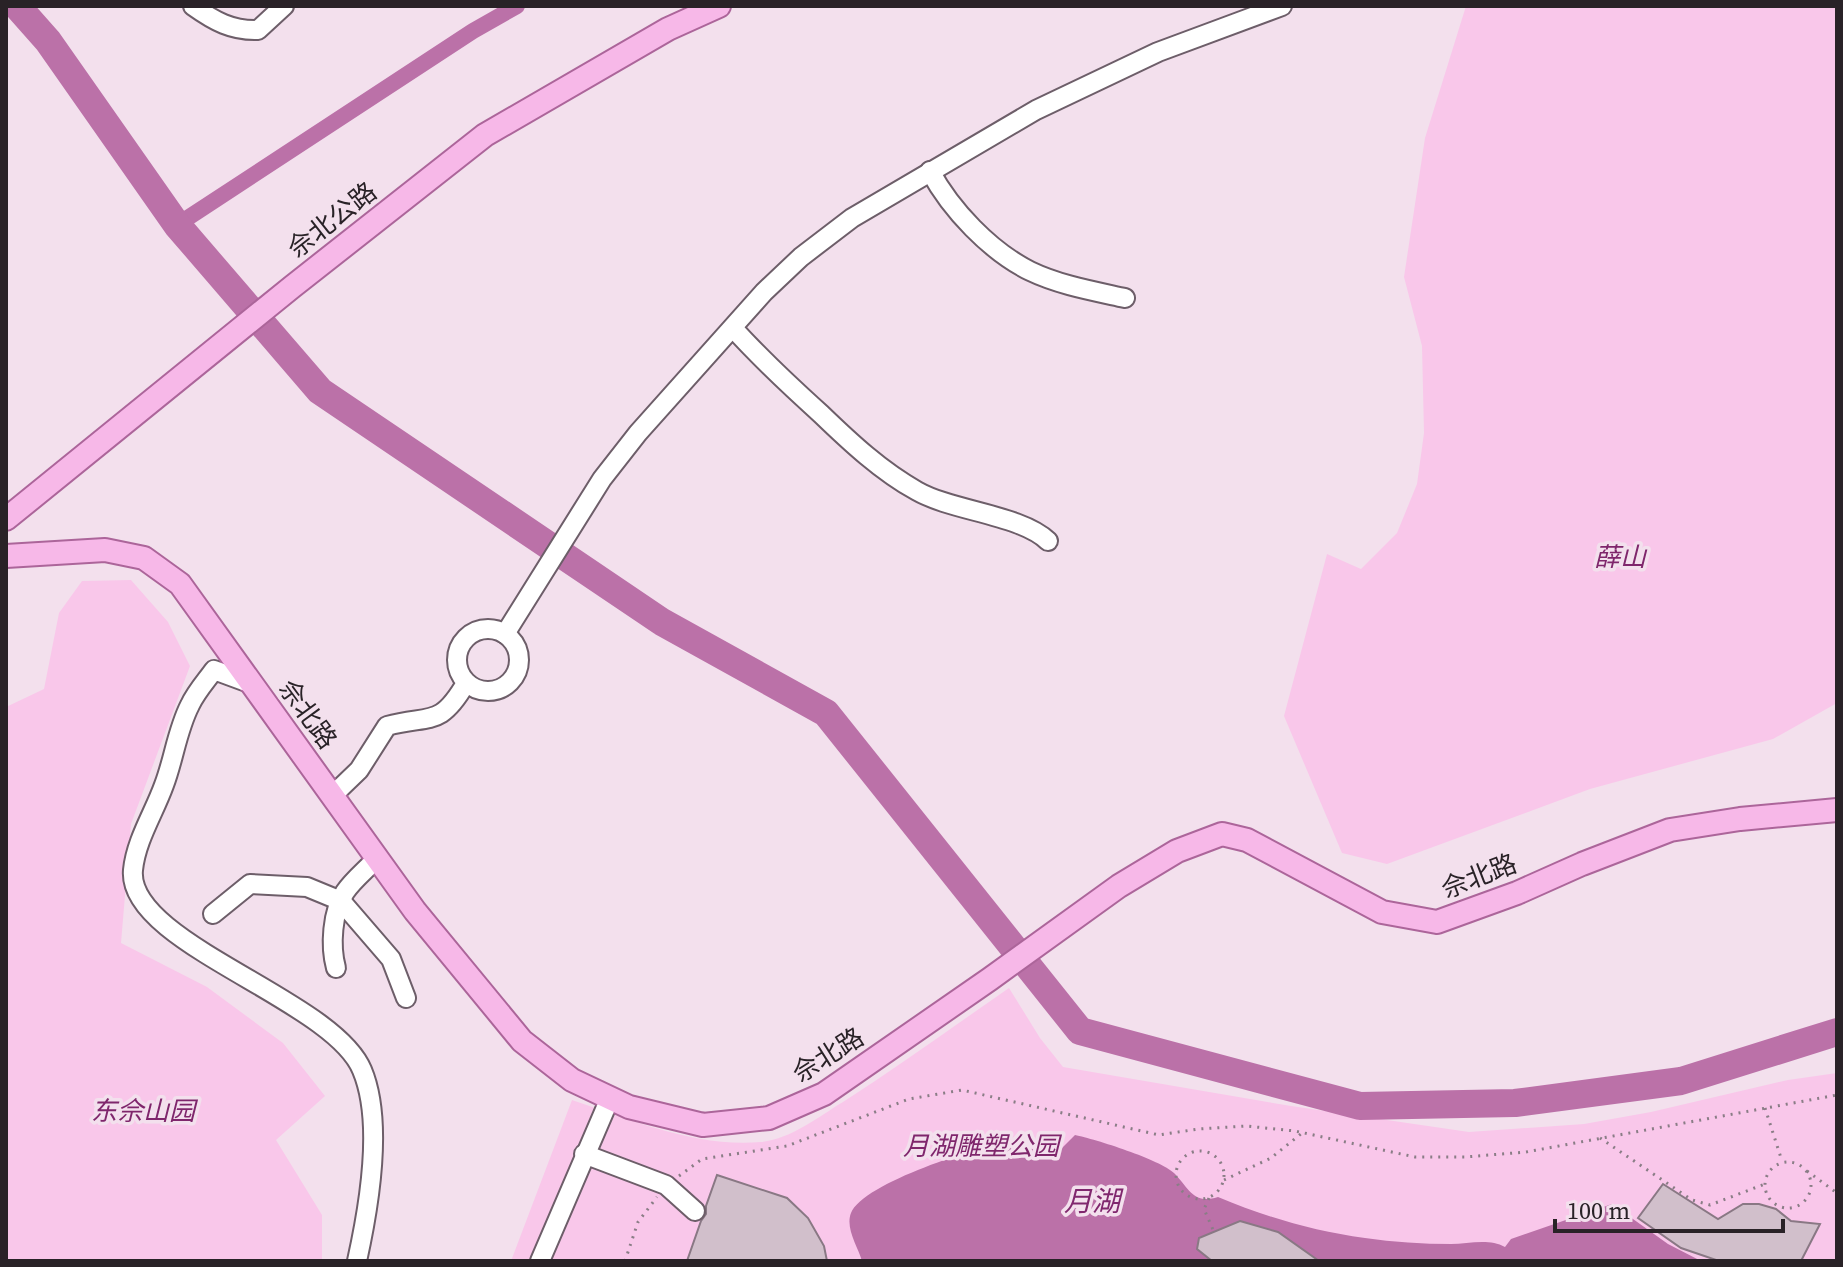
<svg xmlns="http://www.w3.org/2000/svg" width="1843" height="1267" viewBox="0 0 1843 1267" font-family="'Source Serif 4','Noto Sans SC',serif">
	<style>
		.green { fill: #f9c7ea }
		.water { fill: #bb71a8 }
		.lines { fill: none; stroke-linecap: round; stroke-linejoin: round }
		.canal { stroke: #bb71a8; stroke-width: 16 }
		.river { stroke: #bb71a8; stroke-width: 28 }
		.building { fill: #d1bfcb; stroke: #897884; stroke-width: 2 }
		.minor-casing { stroke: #6d5e69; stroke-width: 22 }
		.major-casing { stroke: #ac659a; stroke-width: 26 }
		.path { stroke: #8a7d86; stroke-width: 3; stroke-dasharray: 2 6; stroke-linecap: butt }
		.minor { stroke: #fff; stroke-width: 18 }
		.major { stroke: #f7b8e8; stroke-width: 22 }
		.labels { text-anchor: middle; stroke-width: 7; stroke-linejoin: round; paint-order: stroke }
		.street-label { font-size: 26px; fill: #292227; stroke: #f3e0ed }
		.park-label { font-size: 26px; font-style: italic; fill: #7f266c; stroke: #f3e0ed }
		.water-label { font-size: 28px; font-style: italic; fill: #80276e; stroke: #f3e0ed }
	</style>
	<rect width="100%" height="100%" fill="#f3e0ed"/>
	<g class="green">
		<polygon points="1466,6 1837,6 1837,703 1773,739 1590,789 1387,864 1342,853 1284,716 1327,554 1361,569 1397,533 1417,484 1424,433 1422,346 1404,277 1425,138"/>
		<polygon points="131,580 168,622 190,666 131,824 121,943 207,987 283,1043 325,1096 276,1140 322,1215 322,1261 6,1261 6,707 44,689 59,613 82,581"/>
		<path d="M1009,988L1040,1038L1063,1067L1291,1106L1469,1132L1584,1124L1651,1112L1788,1080L1837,1073V1261H511L572,1100C631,1120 698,1148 761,1142C791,1139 818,1117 843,1102C899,1066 954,1026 1009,988Z"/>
	</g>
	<path class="water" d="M1075,1135C1095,1139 1161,1160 1174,1173C1189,1188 1193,1205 1218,1197C1266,1217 1313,1231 1365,1238C1393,1242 1423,1244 1451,1244C1468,1244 1489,1238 1505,1247L1511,1239L1612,1204L1668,1244L1701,1261H862C858,1247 845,1228 851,1213C863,1183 981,1145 1013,1142C1029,1140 1047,1145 1062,1148Z"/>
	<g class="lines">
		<polyline class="canal" points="177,225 473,31 517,6"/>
		<polyline class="river" points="17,6 48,41 177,225 320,391 662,622 826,713 1080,1031 1360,1106 1515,1103 1681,1081 1837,1032"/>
	</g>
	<g class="building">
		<polygon points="717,1175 787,1198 808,1218 824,1246 827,1261 687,1261 701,1221 706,1214 706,1206"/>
		<polygon points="1663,1184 1718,1219 1743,1204 1759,1204 1776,1209 1791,1221 1820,1224 1801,1261 1719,1261 1681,1248 1638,1218"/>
		<polygon points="1240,1221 1278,1232 1319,1261 1212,1261 1197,1249 1199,1238"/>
	</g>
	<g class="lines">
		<g class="minor-casing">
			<g id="minor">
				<path d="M193,6C214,21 232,31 258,30L284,6"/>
				<path d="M930,171C951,210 990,251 1030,271C1059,285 1093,291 1125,298"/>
				<path d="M733,328C760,358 790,386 821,414C850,442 881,471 917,491C952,511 1021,515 1048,541"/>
				<circle cx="488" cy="660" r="31"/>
				<polyline points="505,634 602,479 638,433 764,292 801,257 852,218 1036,110 1158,52 1282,6"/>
				<path d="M252,684L214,670C206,681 196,692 190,705C177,730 174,759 164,785C154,813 136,840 133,870C126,943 333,999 362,1070C384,1122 369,1207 357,1261"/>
				<path d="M332,796L359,770L387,726C430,714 439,729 466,683"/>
				<polyline points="213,914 250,884 307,887 341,901 391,959 406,998"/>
				<path d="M336,968C330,946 332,912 345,892C353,880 367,869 377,858"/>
				<polyline points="584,1154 666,1185 695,1211"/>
				<polyline points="540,1261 610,1098"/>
			</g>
		</g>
		<g class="major-casing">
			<g id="major">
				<polyline points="6,519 292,287 485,135 668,29 719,6"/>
				<polyline points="6,556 105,550 144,558 180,584 415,911 522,1041 572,1080 629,1107 703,1125 769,1118 824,1094 990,979 1119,886 1177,851 1222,834 1247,840 1382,912 1437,922 1517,893 1582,864 1670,830 1740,819 1837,810"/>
			</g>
		</g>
		<g class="path">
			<polyline points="1765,1108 1782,1161"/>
			<polyline points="1600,1138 1692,1200 1710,1205 1765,1184"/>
			<circle cx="1200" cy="1175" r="24"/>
			<circle cx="1788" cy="1185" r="23"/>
			<polyline points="1807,1171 1837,1193"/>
			<polyline points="679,1176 702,1159 787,1146 909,1099 962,1090 1159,1135 1198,1129 1246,1126 1295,1131 1415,1157 1465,1157 1526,1152 1837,1095"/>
			<polyline points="1224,1180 1271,1158 1302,1133"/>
			<polyline points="1209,1198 1204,1209 1214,1232"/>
			<polyline points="625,1261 638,1222 657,1197"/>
		</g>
		<use href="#minor" class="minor"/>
		<use href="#major" class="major"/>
	</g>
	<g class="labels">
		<g class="street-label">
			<text transform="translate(332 220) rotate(-38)" y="9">佘北公路</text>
			<text transform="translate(308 714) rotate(54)" y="9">佘北路</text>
			<text transform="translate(1479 876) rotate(-21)" y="9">佘北路</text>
			<text transform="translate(828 1055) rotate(-32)" y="9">佘北路</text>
		</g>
		<g class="park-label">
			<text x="1620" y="566">薛山</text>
			<text x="143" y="1120">东佘山园</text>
			<text x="981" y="1155">月湖雕塑公园</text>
		</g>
		<g class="water-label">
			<text x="1092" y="1211">月湖</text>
		</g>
	</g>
	<rect width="1843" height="1267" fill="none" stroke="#292227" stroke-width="16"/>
	<path d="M1555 1219v12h228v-12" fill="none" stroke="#292227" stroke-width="4"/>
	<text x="1567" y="1219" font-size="24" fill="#292227" stroke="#f3e0ed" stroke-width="6" paint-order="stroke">100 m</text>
</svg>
